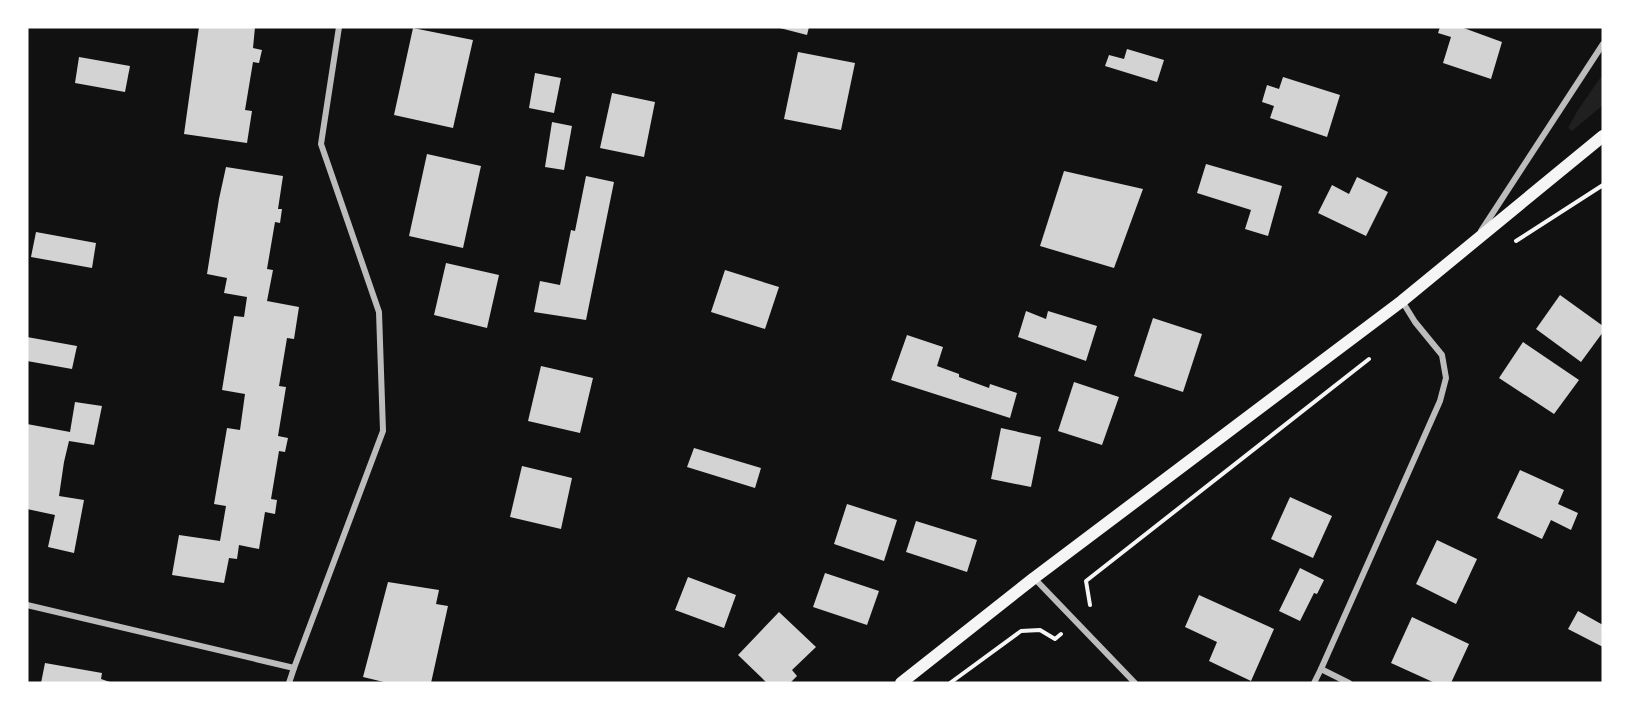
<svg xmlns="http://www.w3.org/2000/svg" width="1630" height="710" viewBox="0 0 1630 710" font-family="'Libre Baskerville',serif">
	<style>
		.green { fill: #202020 }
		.building { fill: #d3d3d3 }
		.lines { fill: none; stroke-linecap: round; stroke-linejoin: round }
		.path { stroke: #f5f5f5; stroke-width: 4 }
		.minor { stroke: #bcbcbc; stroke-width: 6 }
		.secondary { stroke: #f5f5f5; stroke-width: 12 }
	</style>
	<rect width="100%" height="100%" fill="#111"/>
	<polygon class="green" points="1603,74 1603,105 1572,131 1568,128 1578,110"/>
	<g class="building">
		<polygon points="199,27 255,27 253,48 262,50 259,63 253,62 245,110 252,111 247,143 184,134"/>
		<polygon points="776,27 809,27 807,35"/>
		<polygon points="1440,27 1461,27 1502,42 1491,79 1443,63 1451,37 1438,33"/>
		<polygon points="413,28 473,40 453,128 394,115"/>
		<polygon points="1127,49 1164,60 1157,82 1105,66 1109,55 1124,59"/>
		<polygon points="798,52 855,63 841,130 784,119"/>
		<polygon points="79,57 130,66 125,92 75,83"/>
		<polygon points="535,73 561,78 554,113 529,108"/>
		<polygon points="1283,77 1340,95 1327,137 1270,118 1274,106 1262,102 1267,85 1279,89"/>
		<polygon points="612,93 655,102 644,157 600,148"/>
		<polygon points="552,122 572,126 564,170 545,167"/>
		<polygon points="427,154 481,166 463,248 409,236"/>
		<polygon points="1206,164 1282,186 1268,236 1245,229 1251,210 1197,193"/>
		<polygon points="226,167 283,176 278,209 282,209 280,223 275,222 267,269 273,270 267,301 299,307 294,339 287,338 279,386 286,387 278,436 288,438 285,452 279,451 271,499 277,500 275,514 265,512 259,549 239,545 237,559 229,558 224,583 172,575 179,535 220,541 226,506 214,504 227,428 240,430 245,394 222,390 234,316 244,317 247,297 224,293 227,278 207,274 219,199"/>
		<polygon points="1064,171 1143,189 1114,268 1040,246"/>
		<polygon points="586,176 614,182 586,320 534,312 540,281 560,285 571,230 575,231"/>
		<polygon points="1357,177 1388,192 1366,236 1318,213 1332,185 1349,194"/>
		<polygon points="36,232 96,243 92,268 31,257"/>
		<polygon points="446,263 499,275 487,328 434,315"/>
		<polygon points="725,270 779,287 765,329 711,312"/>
		<polygon points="1560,295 1603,326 1603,332 1581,362 1536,329"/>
		<polygon points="1026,311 1046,319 1048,311 1097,326 1086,361 1018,337"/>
		<polygon points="1153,318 1202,334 1183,392 1134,376"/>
		<polygon points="907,335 943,347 937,366 959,374 959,377 989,388 990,384 1017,393 1010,418 891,380"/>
		<polygon points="27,337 77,346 72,369 27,361"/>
		<polygon points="1523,342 1579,380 1554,414 1499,378"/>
		<polygon points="541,366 593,378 580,433 528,421"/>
		<polygon points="1074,382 1119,397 1102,445 1058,431"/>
		<polygon points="75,402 102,406 94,445 69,441 64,462 59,496 84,500 74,553 48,547 55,515 27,509 27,424 70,432"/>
		<polygon points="1001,428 1041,437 1031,487 991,479"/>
		<polygon points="694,448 761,468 755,488 687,467"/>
		<polygon points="522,466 572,478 561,529 510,517"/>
		<polygon points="1520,470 1564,490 1558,504 1578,513 1571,530 1551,520 1542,539 1497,518"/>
		<polygon points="1290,497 1332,516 1313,558 1271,539"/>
		<polygon points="847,504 897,520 884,561 834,544"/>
		<polygon points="916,521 977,540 967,572 906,552"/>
		<polygon points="1437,540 1477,559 1456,604 1416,584"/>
		<polygon points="1300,568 1324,580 1317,594 1314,593 1300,621 1279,611"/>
		<polygon points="825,573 879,591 867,625 813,607"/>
		<polygon points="688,577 736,595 724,628 675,610"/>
		<polygon points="388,582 439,590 436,604 448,606 431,683 388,683 363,677"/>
		<polygon points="1199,595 1274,629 1251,681 1209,661 1217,642 1185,627"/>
		<polygon points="1578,611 1603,625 1603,647 1568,629"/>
		<polygon points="779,612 816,647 792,670 797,676 790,683 767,683 738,655"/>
		<polygon points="1412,617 1469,644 1451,683 1435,683 1391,663"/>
		<polygon points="45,663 102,673 101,679 113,683 41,683"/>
	</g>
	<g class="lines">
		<g class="path">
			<polyline points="1516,241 1603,185"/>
			<polyline points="1090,605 1086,581 1369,359"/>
			<polyline points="950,683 1021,631 1040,630 1055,639 1061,634"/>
		</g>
		<g class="minor">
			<polyline points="1481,231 1603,44"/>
			<polyline points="1034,578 1135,683"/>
			<polyline points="27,605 294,668 289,683"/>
			<polyline points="294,668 383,431 379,312 321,144 339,27"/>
			<polyline points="1321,669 1349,683"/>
			<polyline points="1314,683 1321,669 1440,401 1446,378 1442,355 1415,322 1402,301"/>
		</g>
		<polyline class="secondary" points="901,683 1034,578 1402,301 1603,136"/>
	</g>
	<rect width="1630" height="710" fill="none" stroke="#ffffff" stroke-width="57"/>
</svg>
